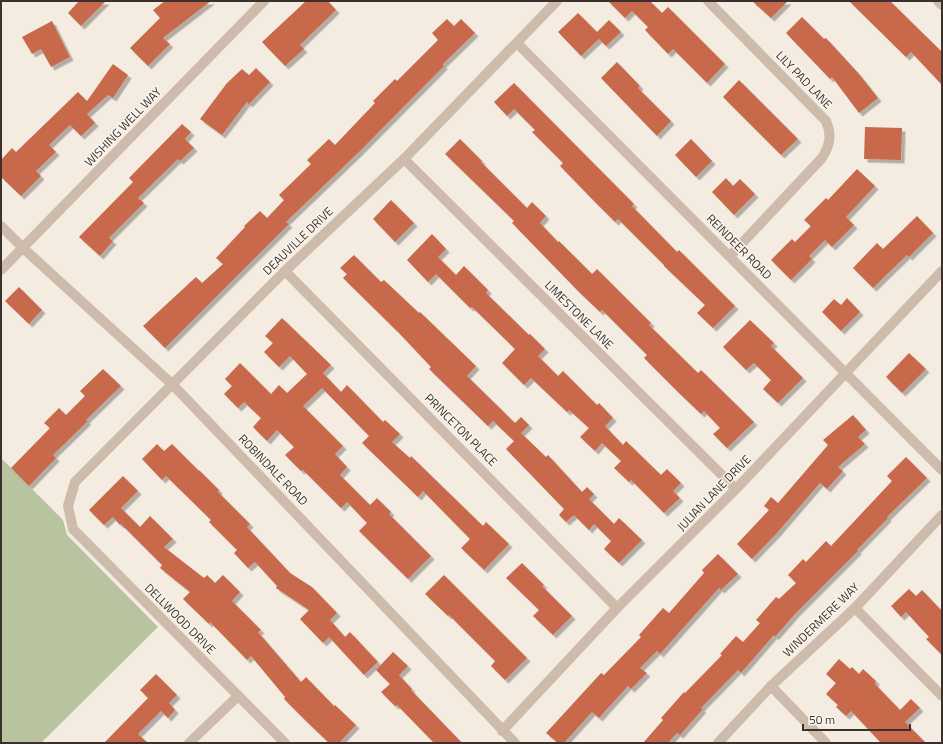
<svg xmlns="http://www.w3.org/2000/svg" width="943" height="744" viewBox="0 0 943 744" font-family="'Titillium Web',sans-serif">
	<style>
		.green { fill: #b8c4a0 }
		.building { fill: #c8694b; filter: url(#shadow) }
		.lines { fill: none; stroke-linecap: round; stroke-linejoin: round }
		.minor { stroke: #cdbbac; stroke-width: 10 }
		.labels { text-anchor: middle; stroke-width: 3; stroke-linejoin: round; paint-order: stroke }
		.street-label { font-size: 12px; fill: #3b302b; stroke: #fbf5ee }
	</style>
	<defs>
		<filter id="shadow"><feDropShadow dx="3.5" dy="3.5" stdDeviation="0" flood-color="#0004"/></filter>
	</defs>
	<rect width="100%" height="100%" fill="#f4ebe1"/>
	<polygon class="green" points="1,458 63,520 67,535 158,627 41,743 1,743"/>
	<g class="building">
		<polygon points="79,1 106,1 81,26 68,13"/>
		<polygon points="165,1 211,1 163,38 170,44 148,66 130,48 160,18 153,10"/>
		<polygon points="306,1 328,1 336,10 300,45 304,49 285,66 262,42"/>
		<polygon points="608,1 650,1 662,13 668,7 725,64 707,83 673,49 668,54 645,30 648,27 632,11 625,18"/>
		<polygon points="752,1 788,1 771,18"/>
		<polygon points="849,1 890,1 942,52 942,85 911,52 906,57"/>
		<polygon points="578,13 597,32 609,20 621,32 606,46 599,39 581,56 558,32"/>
		<polygon points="802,17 824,39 826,38 859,74 878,98 859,113 832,77 830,79 786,33"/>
		<polygon points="447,19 454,26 461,19 475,33 443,64 444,66 360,151 286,222 289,224 165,348 143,326 196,277 202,283 223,264 216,258 245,227 244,226 260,211 267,218 284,200 279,195 311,164 307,160 329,139 335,145 375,103 373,101 395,79 397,81 438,40 432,33"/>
		<polygon points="52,21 70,57 51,67 41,49 32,54 22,37"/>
		<polygon points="617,62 640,86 638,88 671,121 657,136 601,78"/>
		<polygon points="113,64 128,75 113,98 108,95 87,114 95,123 81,136 70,125 49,145 56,152 36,171 41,176 21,196 1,177 1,160 12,148 16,152 78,92 87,101"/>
		<polygon points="256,68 270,82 249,104 247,102 222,135 200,119 227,83 242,69 249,75"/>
		<polygon points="739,80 798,139 781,155 723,97"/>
		<polygon points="514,83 634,204 632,206 677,252 679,250 735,306 713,328 697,313 705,305 664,266 664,265 618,219 615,222 592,199 560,166 563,163 532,132 535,130 514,109 507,116 494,102"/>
		<polygon points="182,124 191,132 185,139 194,148 180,161 178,159 138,198 144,203 109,238 113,241 100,256 79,237 133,182 129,178"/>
		<polygon points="865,127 902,128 901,160 864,159"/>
		<polygon points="460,139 482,161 481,162 527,208 532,202 546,216 540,223 558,242 559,241 592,274 597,269 651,323 649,325 698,373 701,370 754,422 727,448 713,434 720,428 704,411 701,414 679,393 644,358 647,355 602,310 600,312 580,293 512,223 514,221 445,154"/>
		<polygon points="691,139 712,161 696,177 675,155"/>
		<polygon points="857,169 875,186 846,217 854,225 832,247 825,240 809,256 812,259 791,280 771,260 792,239 795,242 811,226 804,220 826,198 828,200"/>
		<polygon points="726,178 733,186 740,179 755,194 734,215 712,192"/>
		<polygon points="391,200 414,223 395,242 373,219"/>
		<polygon points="917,216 933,233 909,257 907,255 873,288 853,268 877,243 883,249"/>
		<polygon points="432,234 446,249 438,257 456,275 464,266 488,290 486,293 529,335 530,334 545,349 538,356 558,376 563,371 597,405 599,403 613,418 605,426 623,445 626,441 661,475 667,469 681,483 673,491 680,498 664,513 631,480 629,482 614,468 621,461 602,443 595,451 580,437 589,428 569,410 567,412 531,378 524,385 502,363 515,349 472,307 470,308 436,274 428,282 407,260"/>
		<polygon points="354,255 381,282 384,280 419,313 420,312 476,366 467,376 515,423 521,417 529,425 521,433 546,457 548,455 582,492 587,487 594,494 589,499 614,524 619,518 642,540 619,563 604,549 611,541 594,524 589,530 574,515 566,522 559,515 564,509 506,449 514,441 493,421 488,426 429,369 431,367 399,333 343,278 347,274 340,268"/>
		<polygon points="19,287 42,310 29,324 5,301"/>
		<polygon points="847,298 860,312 841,331 822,312 834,299 841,305"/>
		<polygon points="282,318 331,365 323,373 341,392 347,385 383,422 385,420 400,434 392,442 410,458 411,456 483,526 486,522 509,544 484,570 461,548 470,539 423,491 418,497 362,443 369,436 322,388 303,406 343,446 335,454 347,467 340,475 370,505 377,498 391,512 389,514 431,556 408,579 359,531 367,523 347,502 341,508 303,470 301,471 285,455 294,447 277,430 267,441 253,427 261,418 244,402 238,408 224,394 232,386 225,379 240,363 271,394 279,385 287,393 307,374 290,356 279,367 264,352 273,343 265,336"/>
		<polygon points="750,320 774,343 771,346 803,378 778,403 763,389 771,380 754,363 746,370 723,347"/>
		<polygon points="909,353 926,369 902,393 886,377"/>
		<polygon points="103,369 121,386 86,420 88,421 53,455 56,458 29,486 11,468 50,428 44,423 59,408 66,415 85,396 80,391"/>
		<polygon points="853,415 866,430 858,437 865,444 838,467 843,471 827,489 820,483 777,533 752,559 737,544 769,510 764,506 771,497 778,503 828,445 823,440"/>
		<polygon points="157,444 164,451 172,444 199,471 199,470 219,490 218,492 250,524 247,527 290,573 312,587 337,613 330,620 345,637 350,632 378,662 364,675 329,637 323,643 300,619 309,610 276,588 277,586 255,562 248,568 234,553 237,550 209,522 211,520 166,476 162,480 142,459"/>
		<polygon points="906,457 927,478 887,517 888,518 857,550 858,551 796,613 775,637 774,635 741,673 738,670 701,708 703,709 680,735 677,733 668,743 643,743 663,720 661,718 684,692 685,693 722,655 720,654 736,636 743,642 760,623 756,620 776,597 779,599 796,583 788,575 803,559 806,562 826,541 831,546 892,481 887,476"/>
		<polygon points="123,476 138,491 121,508 140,527 150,516 173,539 164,547 204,578 207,575 215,583 223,575 240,592 232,601 261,630 258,632 301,682 306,677 334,706 335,705 356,725 339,743 329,743 306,721 284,699 285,697 251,656 247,660 210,622 209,624 183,599 190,592 160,568 162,565 121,524 120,525 113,517 104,525 89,510"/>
		<polygon points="718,554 738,574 721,590 719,588 660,654 657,651 640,668 647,673 631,689 628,686 599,718 592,712 564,743 558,743 546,733 601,673 604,675 641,637 639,635 663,608 669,613 704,573 702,570"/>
		<polygon points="522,563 544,585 542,586 572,616 553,635 533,616 539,610 506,578"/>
		<polygon points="444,575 527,658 505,680 491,666 495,661 449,615 448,616 425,594"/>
		<polygon points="909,589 916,596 922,590 942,611 942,655 926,639 929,637 906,612 901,617 891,606"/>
		<polygon points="393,652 408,666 399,675 412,689 411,690 462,743 434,743 397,705 395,706 381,692 390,684 376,670"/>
		<polygon points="839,659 850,669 852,667 859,674 863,669 876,681 875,684 900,710 911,699 920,708 905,722 926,743 881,743 851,711 846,716 836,707 838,705 826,694 836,683 826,674"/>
		<polygon points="156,674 177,695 169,703 175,710 168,718 161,711 138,734 148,743 104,743 148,698 140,690"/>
	</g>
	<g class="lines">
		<g class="minor">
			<path d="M708,1L826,121C832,135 830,145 822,158L730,256"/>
			<polyline points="938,1 942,5"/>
			<polyline points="517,43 942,470"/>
			<polyline points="404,159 736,489"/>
			<polyline points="1,226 23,248 173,385 515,743"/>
			<polyline points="1,270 264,1"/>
			<polyline points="285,271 617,608"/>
			<polyline points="855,608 942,696"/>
			<polyline points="771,686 826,743"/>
			<polyline points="502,731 617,608 736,489 942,271"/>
			<polyline points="189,743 238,696"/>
			<polyline points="285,743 73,529 68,506 75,482 285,271 404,159 557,1"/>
			<polyline points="718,743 771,686 855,608 942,515"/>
		</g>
	</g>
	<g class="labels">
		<g class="street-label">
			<text transform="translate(804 80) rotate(46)" y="4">LILY PAD LANE</text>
			<text transform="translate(123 127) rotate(-46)" y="4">WISHING WELL WAY</text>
			<text transform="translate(298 241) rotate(-44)" y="4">DEAUVILLE DRIVE</text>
			<text transform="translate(739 247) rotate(45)" y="4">REINDEER ROAD</text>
			<text transform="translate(579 315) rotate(45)" y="4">LIMESTONE LANE</text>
			<text transform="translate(461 430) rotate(45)" y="4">PRINCETON PLACE</text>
			<text transform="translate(273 470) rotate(46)" y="4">ROBINDALE ROAD</text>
			<text transform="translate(714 493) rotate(-46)" y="4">JULIAN LANE DRIVE</text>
			<text transform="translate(180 619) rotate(45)" y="4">DELLWOOD DRIVE</text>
			<text transform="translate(821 620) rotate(-44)" y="4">WINDERMERE WAY</text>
		</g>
	</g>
	<rect width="943" height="744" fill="none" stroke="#3b302b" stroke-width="4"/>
	<path d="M803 724v6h107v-6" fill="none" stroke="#3b302b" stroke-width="2"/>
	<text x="809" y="724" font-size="12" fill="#3b302b" stroke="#fbf5ee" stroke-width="3" paint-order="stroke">50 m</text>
</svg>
